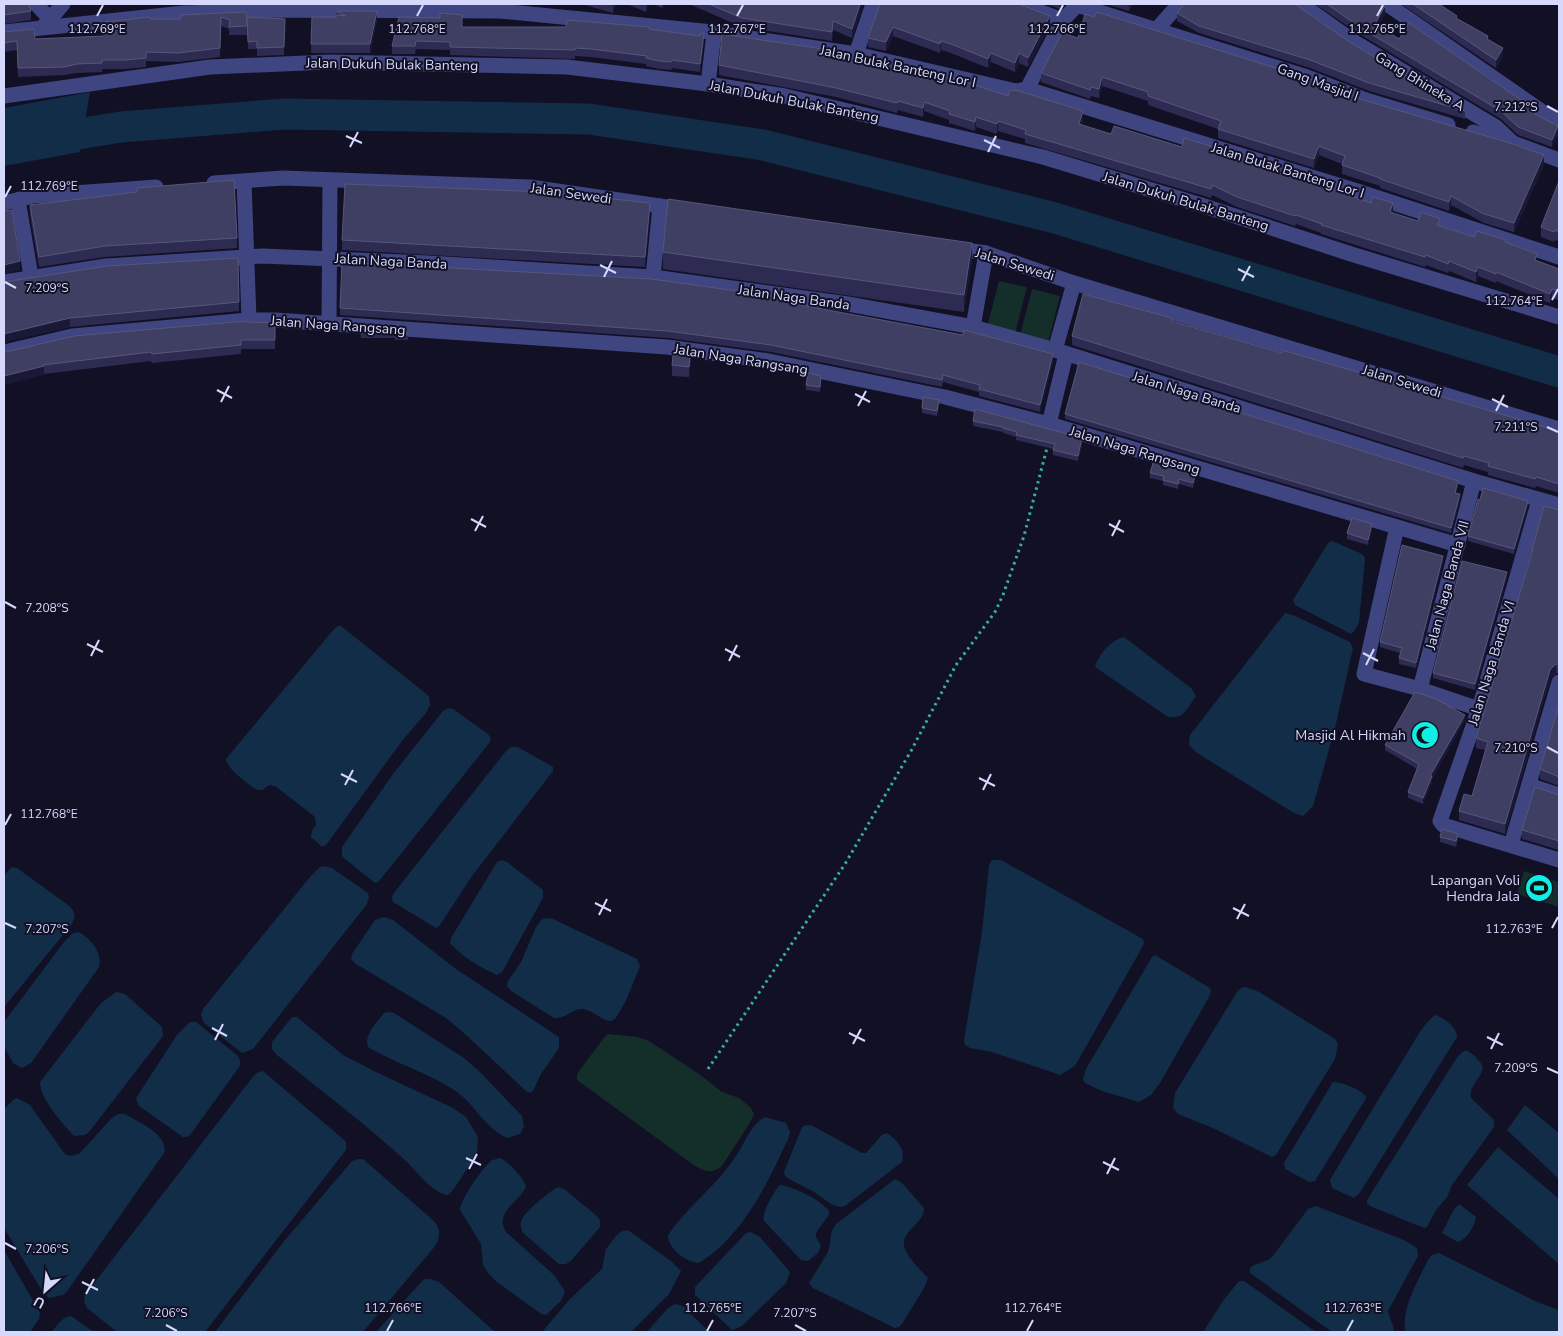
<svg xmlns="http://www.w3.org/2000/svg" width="1563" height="1336" viewBox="0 0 1563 1336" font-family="'Nunito Sans',sans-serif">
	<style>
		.green { fill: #142e29 }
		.water { fill: #122d47 }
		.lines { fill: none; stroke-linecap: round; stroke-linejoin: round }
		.river { stroke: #122d47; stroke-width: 31 }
		.path { stroke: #38af97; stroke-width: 3; stroke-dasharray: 2.5 4; stroke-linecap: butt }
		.minor { stroke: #3f4580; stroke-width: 15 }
		.wall { fill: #2d2b51 }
		.shaded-wall { fill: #1a1837 }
		.building { fill: #3f3e63; stroke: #57567b }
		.ticks { fill: none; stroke: #d6d8fc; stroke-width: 2 }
		.labels { text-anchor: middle; stroke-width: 4; stroke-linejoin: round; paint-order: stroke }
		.street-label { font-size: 14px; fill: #d6d8fc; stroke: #111024 }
		.poi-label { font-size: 14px; fill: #d6d8fc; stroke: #111024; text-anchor: end }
		.ticks-label { font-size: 12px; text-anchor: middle; fill: #d6d8fc; stroke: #111024; stroke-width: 4; stroke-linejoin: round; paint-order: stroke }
	</style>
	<rect width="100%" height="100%" fill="#111024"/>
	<g class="green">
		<polygon points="999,281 1027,287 1015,334 987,327"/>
		<polygon points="1032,289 1060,296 1048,343 1020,335"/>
		<polygon points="1524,871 1559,882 1559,907 1517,894"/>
		<path d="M608,1034L637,1037L649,1041L699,1074L722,1092L739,1098L750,1107L754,1114L751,1121L722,1166C712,1174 706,1172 695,1166L577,1080V1074L603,1039Z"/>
	</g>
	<g class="water">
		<polygon points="90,92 80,152 4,166 4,108"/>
		<polygon points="1332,541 1360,553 1364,556 1365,559 1359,622 1355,630 1351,634 1295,605 1293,600 1328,543"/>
		<polygon points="1285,613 1293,615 1350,642 1353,648 1335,728 1313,806 1303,816 1294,813 1197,753 1189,745 1190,735"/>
		<path d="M338,626H341L429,696L430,705L426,713L402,741L329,841L325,846H321L311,837L312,830L316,825L315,817L275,786L269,785L262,790H257C248,784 227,769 226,759L334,629Z"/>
		<path d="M1124,637L1191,688L1196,696C1187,708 1185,719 1168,717L1095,667C1099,654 1111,640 1124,637Z"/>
		<polygon points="448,708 453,709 488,734 491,739 490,742 388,870 378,882 375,883 345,859 342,856 342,847 393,774 443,711"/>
		<polygon points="511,747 518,747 553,767 553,771 472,876 440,925 436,928 393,902 392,899 393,894 506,751"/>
		<path d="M502,860L507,862L543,890V898L502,972L497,975C481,968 462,957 450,943L451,938L497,862Z"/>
		<polygon points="992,860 1001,860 1143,939 1144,944 1075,1066 1060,1075 992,1052 970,1048 965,1045 964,1040 982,932 989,865"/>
		<polygon points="325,866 332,868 368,893 369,897 367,904 253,1049 242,1053 204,1023 201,1015 203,1009 310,877 320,867"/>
		<path d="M12,867L17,868L68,905C75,911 76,915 72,924L4,1007V875Z"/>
		<polygon points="384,917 393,920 456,969 559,1037 559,1048 541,1074 533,1091 530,1093 526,1091 465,1034 446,1018 356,964 351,959 352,954 375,920"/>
		<path d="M546,918L553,919L637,959L640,966C636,975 621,1019 611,1021C603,1022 592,1009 582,1009C570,1009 567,1019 554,1018L511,991L507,986L508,981L521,962L536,927L541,920Z"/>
		<path d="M78,932C90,937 103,954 99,967L36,1056L31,1063L22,1068L13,1063L4,1046V1022L64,942L73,933Z"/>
		<polygon points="1155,955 1210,988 1211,991 1209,997 1160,1083 1151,1095 1139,1102 1102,1091 1085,1083 1083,1079 1086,1069 1152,957"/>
		<polygon points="1246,987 1259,992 1335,1039 1338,1044 1335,1059 1276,1155 1272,1157 1215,1129 1178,1114 1173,1108 1175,1093 1237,992 1241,988"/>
		<path d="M116,992L125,994L162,1027L163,1036L89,1132L85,1135L74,1136C63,1124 40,1099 40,1082L101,1003Z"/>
		<path d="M389,1012L394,1013L464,1058L481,1073L522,1116L524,1126L520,1134L507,1138C484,1127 476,1106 457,1092C430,1073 396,1064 368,1047C363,1036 377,1022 384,1013Z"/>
		<path d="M1436,1015C1445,1019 1457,1027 1457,1037L1359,1194L1354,1198L1332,1188L1330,1180C1355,1138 1380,1096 1406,1055C1413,1044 1425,1020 1436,1015Z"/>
		<path d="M292,1017H297L343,1055L378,1073L453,1108L466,1117L478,1137L477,1154L453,1190L448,1195C434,1194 417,1172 407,1162C366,1124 320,1090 277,1055L272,1049V1042Z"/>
		<polygon points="190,1022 196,1022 201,1026 238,1056 240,1061 240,1066 190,1135 187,1137 183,1137 139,1106 136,1098 177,1035"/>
		<path d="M1466,1050C1472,1053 1475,1056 1479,1061C1491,1072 1467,1084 1471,1098L1494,1120V1127L1452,1185L1447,1197L1436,1210L1427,1227L1424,1228L1370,1206L1367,1203V1200L1456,1059L1461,1053Z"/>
		<polygon points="263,1071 343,1139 346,1142 346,1150 205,1332 117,1332 87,1308 84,1302 85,1295 252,1078 257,1073"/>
		<path d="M1333,1082C1343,1082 1359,1089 1366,1096L1365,1100L1318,1176L1315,1181L1309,1182L1285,1169L1284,1163Z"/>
		<path d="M17,1098L30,1105L64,1153C70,1157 74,1156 80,1153L112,1118C117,1114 119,1113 125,1114C138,1122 169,1134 164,1153L68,1290L63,1295L49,1298L44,1294L4,1228V1109L14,1099Z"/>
		<polygon points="1525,1105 1559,1133 1559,1179 1507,1130"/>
		<path d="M765,1117L786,1123L790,1132L789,1137C768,1182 744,1235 699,1263C686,1262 668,1249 668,1235C687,1207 715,1187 734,1159C744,1146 750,1124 765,1117Z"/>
		<path d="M806,1125L813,1126L862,1153H866L882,1135L887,1133C897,1140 906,1150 902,1162L845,1206L840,1207L831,1204L814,1192L791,1180L785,1176L784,1172L802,1127Z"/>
		<polygon points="1498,1147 1559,1199 1559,1264 1467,1185"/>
		<path d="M500,1158C510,1163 523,1177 526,1187C518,1203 494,1213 506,1232L554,1275L565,1291L561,1301L546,1315L541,1314L497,1282L488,1273L483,1265L481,1244L460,1210C460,1200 483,1167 492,1160C494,1160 499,1158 500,1158Z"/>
		<path d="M358,1159H363L434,1221C441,1230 440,1235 436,1245L363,1332H215L285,1240L352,1161Z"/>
		<path d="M895,1179L901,1182L924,1208C925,1224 898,1232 905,1249C909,1260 921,1270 928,1278L924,1288L902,1324L899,1327L895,1328L813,1288L809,1283L828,1252C832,1240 828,1235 836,1224Z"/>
		<path d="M780,1185C792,1186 826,1202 830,1213L816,1233V1237L821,1246L818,1253L808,1261L801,1260L764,1221C762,1211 772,1197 777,1188Z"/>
		<path d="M558,1187L564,1189L597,1216L600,1221V1227L571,1261L566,1264H559L523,1233C521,1228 520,1225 521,1221C524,1212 550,1191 558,1187Z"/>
		<path d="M1459,1204L1476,1217C1475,1226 1467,1239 1458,1242L1442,1233L1453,1211Z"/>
		<path d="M1316,1206L1404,1240L1417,1248L1418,1256L1388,1311C1389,1319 1394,1324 1394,1332H1332L1250,1273V1268C1257,1262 1265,1263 1272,1257L1308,1209Z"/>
		<polygon points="628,1230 672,1262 681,1271 669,1294 631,1332 542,1332 569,1300 602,1269 606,1249 617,1235 622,1231"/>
		<polygon points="751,1232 760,1237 790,1272 786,1283 742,1326 732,1330 695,1295 695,1287 746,1233"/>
		<polygon points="4,1250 40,1313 39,1319 30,1332 4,1332"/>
		<path d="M1439,1253L1533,1300L1558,1310L1559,1312V1332H1405C1402,1306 1417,1283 1428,1260L1432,1255Z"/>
		<polygon points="424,1279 430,1279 439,1282 495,1332 376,1332"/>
		<polygon points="1239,1281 1244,1281 1316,1332 1203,1332 1225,1298"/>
		<polygon points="675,1304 683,1306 709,1332 647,1332 667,1309"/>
		<path d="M71,1316L94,1332H52C57,1325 62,1317 71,1316Z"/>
	</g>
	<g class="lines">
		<polyline class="river" points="4,146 121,127 284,114 589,119 763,145 1055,218 1559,372"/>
		<polyline class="path" points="708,1069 845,864 911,751 956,665 995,612 1003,595 1024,536 1048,444"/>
		<g class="minor">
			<polyline points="36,4 49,18"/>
			<polyline points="1019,4 1063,20"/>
			<polyline points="1074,4 1307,77 1366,100 1448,125"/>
			<polyline points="1301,4 1356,43 1496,127 1512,142"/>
			<polyline points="1387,4 1557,122"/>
			<polyline points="43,27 63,4"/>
			<polyline points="1156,30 1179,4"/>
			<polyline points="4,32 184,13 282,10 500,11 703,31 856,54 1016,91 1027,89 1357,191 1559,257"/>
			<polyline points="856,54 873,4"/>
			<polyline points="708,84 714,33"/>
			<polyline points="1027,89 1063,20 1078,4"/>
			<polyline points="4,96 210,67 329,62 567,67 708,84 785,96 1043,157 1201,205 1351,254 1559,317"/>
			<polyline points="1473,132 1513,143 1559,160"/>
			<polyline points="244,181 249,320"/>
			<polyline points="214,183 283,178 530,187 687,210"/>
			<polyline points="18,200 31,276"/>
			<polyline points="4,203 33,196 156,187"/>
			<polyline points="952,248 986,253 1074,283 1559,429"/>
			<polyline points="653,277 660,206"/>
			<polyline points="4,282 106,266 262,256 428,263 653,277 848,304 973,327 1055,350 1474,481 1559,505"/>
			<polyline points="329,323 330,180"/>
			<polyline points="973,327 986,253"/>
			<polyline points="1055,350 1074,283"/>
			<polyline points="4,352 72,336 249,320 275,320 667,347 769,361 945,397 1049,424 1458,545"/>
			<polyline points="1049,424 1066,354"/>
			<polyline points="1539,500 1479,709 1440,821 1443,825 1559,860"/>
			<polyline points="1397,527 1364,674 1420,689 1479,709"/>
			<polyline points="1420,689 1474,481"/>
			<polyline points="1529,785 1559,795"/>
			<polyline points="1511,845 1559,682"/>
		</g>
	</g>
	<g class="wall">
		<polygon points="4,4 31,11 31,20 4,24"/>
		<polygon points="582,4 616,4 613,13 609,12"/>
		<polygon points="627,4 649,4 646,12"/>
		<polygon points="653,4 664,4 662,8"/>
		<polygon points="689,4 863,4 852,38 833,30 832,41 742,27"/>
		<polygon points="880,4 1050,25 1028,67 1019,63 1015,72 991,62 988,68 951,53 941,50 940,53 893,36 886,51 868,47 868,38"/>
		<polygon points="1046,4 1065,4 1060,9"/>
		<polygon points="1106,4 1133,4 1129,11"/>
		<polygon points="1315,4 1382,4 1385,14 1378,26 1531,113 1558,134 1552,147 1518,135 1501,119 1361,35"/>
		<polygon points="1401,4 1439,4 1457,19 1488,40 1503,56 1496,68"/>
		<polygon points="337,11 377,11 377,20 370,53 311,53 312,17 336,17"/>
		<polygon points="246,12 247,35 229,35 229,29 221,26 220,57 178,62 146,61 146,67 125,69 102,69 102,72 77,73 64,75 18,77 17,50 4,52 4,32 35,39 104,36 150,19 181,19"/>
		<polygon points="1177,13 1351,43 1465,111 1465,119 1369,91 1310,68 1199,33 1177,21"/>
		<polygon points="440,18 462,27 650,29 704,41 700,72 672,68 671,70 659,69 646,66 646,64 591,57 575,56 575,59 450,55 450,50 416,49 415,54 392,54 392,46"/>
		<polygon points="247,24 285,27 284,55 257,56 257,49 248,49"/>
		<polygon points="1078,38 1363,100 1544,165 1514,232 1484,223 1451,205 1449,211 1380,188 1380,186 1342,174 1342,164 1319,155 1314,168 1218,138 1218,129 1148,105 1148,101 1102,86 1099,98 1091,96 1090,99 1041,82 1041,73"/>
		<polygon points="829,56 860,64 959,82 1008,96 1083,121 1082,125 1111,134 1182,147 1308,180 1392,213 1418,221 1440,226 1474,237 1506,243 1537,261 1559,269 1559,300 1552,298 1550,303 1496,281 1496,283 1478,276 1476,282 1449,271 1448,273 1426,265 1425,267 1321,234 1321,233 1296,224 1295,226 1237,207 1212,195 1211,198 1025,143 1025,139 998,131 997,134 976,127 975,131 949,123 949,120 924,111 923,117 898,110 897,113 836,97 719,75 719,65"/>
		<polygon points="1559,181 1559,241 1555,240 1554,242 1541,237 1541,227"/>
		<polygon points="545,194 650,214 645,267 342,250 342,240"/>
		<polygon points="30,205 237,238 237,248 105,257 39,267 30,215"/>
		<polygon points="663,252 972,260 964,312 663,269"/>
		<polygon points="4,282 239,302 239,311 70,327 4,342"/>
		<polygon points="779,301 1053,361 1040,412 979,396 979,392 943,382 942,387 771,352 668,338 340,315 340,308"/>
		<polygon points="1172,321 1559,431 1559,493 1536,486 1535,488 1488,475 1488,472 1464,465 1463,468 1072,345 1072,336"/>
		<polygon points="246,322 275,323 275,349 241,349 241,354 152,363 151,361 44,374 44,375 6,352"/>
		<polygon points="360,330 408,333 408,340 395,340 395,338 361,338"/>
		<polygon points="691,360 689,377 672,376 672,365"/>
		<polygon points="821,381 820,392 806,390 806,385"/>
		<polygon points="939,405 937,416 922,413 922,408"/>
		<polygon points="975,409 1082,444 1078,461 1053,455 1053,449 1016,440 1016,437 1003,433 1003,432 973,426 973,421"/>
		<polygon points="1065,414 1458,486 1456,493 1460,499 1451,533 1065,419"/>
		<polygon points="1150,473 1196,477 1193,488 1179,484 1178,489 1163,485 1163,481 1150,478"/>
		<polygon points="1480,500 1528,506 1514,554 1468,541 1468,536"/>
		<polygon points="1559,510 1559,673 1556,673 1550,679 1505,834 1459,820 1459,811 1472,796 1485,750 1476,748 1476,738 1532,555 1532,550"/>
		<polygon points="1372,529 1368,545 1347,539 1347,533"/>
		<polygon points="1443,561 1416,668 1399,664 1399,658 1400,653 1380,647 1380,642"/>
		<polygon points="1507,577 1475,690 1433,678 1433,673"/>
		<polygon points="1559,705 1559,786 1540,779 1540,769"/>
		<polygon points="1465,720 1432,779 1432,782 1423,804 1408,798 1408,792 1417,769 1385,750 1385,745"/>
		<polygon points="1559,795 1559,850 1522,839 1522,830"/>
		<polygon points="1440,837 1458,839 1456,847 1440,842"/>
	</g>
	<g class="shaded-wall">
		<polygon points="613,4 616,4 613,13"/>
		<polygon points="646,4 649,4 646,12"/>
		<polygon points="860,4 863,4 852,38 852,29"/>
		<polygon points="1060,4 1065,4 1060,9"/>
		<polygon points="1129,4 1133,4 1129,11"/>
		<polygon points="1385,6 1385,14 1375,32 1375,24"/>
		<polygon points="377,11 377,20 370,53 370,44"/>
		<polygon points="1050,16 1050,25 1028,67 1028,58"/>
		<polygon points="833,21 833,30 832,41 832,32"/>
		<polygon points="893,27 893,36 886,51 886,42"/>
		<polygon points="704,33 704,41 700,72 700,64"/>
		<polygon points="941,41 941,50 940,53 940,44"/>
		<polygon points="1503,48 1503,56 1496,68 1496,60"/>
		<polygon points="991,53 991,62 988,68 988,59"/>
		<polygon points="1019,53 1019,63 1015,72 1015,63"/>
		<polygon points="1102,77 1102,86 1099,98 1099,89"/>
		<polygon points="924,102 924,111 923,117 923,108"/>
		<polygon points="1083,111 1083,121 1079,133 1079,124"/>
		<polygon points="976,117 976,127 975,131 975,122"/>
		<polygon points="998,121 998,131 997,134 997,124"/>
		<polygon points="1558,126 1558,134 1552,147 1552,140"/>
		<polygon points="1319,146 1319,155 1314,168 1314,159"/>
		<polygon points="1544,155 1544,165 1514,232 1514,223"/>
		<polygon points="1451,196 1451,205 1449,211 1449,202"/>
		<polygon points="650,203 650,214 645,267 645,257"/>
		<polygon points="1393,203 1393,212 1390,222 1390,212"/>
		<polygon points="972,243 972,260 964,312 964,295"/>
		<polygon points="20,261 20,270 4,274 4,265"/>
		<polygon points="1478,267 1478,276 1476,282 1476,272"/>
		<polygon points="1552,289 1552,298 1550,303 1550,294"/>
		<polygon points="70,318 70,327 4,342 4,334"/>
		<polygon points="691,349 691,360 689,377 689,367"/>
		<polygon points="1053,354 1053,361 1040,412 1040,405"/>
		<polygon points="44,366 44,375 4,385 4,376"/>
		<polygon points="1082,438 1082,444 1078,461 1078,456"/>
		<polygon points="1196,472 1196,477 1193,488 1193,483"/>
		<polygon points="1458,481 1458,486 1455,498 1455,493"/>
		<polygon points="1460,494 1460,499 1451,533 1451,528"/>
		<polygon points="1528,501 1528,506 1514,554 1514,549"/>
		<polygon points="1372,524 1372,529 1368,545 1368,540"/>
		<polygon points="1443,556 1443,561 1416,668 1416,663"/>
		<polygon points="1507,572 1507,577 1475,690 1475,684"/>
		<polygon points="1556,664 1556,673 1550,679 1505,834 1505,824 1550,670"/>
		<polygon points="1465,715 1465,720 1432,779 1432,782 1423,804 1423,798 1430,776"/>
	</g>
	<g class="building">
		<polygon points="4,4 29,4 31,11 4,15"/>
		<polygon points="709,4 860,4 852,29 833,21 832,32 742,18"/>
		<polygon points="880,4 1019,4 1050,16 1028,58 1019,53 1015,63 991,53 988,59 951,44 941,41 940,44 893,27 886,42 868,38"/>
		<polygon points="1184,4 1295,4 1351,43 1465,111 1369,83 1310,60 1199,26 1177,13"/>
		<polygon points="1327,4 1382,4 1385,6 1375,24 1399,39 1409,23 1531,107 1529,111 1558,126 1552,140 1518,127 1501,111 1361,28"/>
		<polygon points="1413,4 1439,4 1457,16 1456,18 1488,36 1487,39 1503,48 1496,60"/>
		<polygon points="337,11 377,11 370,44 311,44 312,17 336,17 337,15 346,16 337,12"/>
		<polygon points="246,12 247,26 229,27 230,20 221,17 220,48 178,53 146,52 146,58 125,60 102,60 102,63 77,64 64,67 18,68 17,41 4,43 4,32 34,29 35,39 104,36 104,22 150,17 150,19 181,19 181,15"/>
		<polygon points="1097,12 1304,77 1363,100 1510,143 1544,155 1514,223 1484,214 1451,196 1449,202 1380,179 1380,178 1342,165 1345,156 1319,146 1314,159 1218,129 1221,121 1148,96 1148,92 1102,77 1099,89 1091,87 1090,90 1041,73 1062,33 1078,38 1085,14 1094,17"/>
		<polygon points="440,13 462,15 462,27 566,27 567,20 650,27 649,29 700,36 701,33 704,33 700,64 672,60 671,62 659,61 646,58 647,56 591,49 575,48 575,50 450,47 450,42 416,41 415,46 392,46 399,17 440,18"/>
		<polygon points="247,17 285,19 284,47 257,48 257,41 248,42"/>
		<polygon points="722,34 829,50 828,56 860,64 861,55 940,77 940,75 959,82 960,80 1008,96 1010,90 1019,91 1083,111 1079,124 1111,134 1114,126 1182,147 1184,138 1308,176 1306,180 1371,203 1373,197 1393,203 1390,212 1418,221 1421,212 1440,219 1437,225 1474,237 1477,231 1506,240 1505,242 1537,254 1535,260 1559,269 1559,291 1552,289 1550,294 1496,272 1496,274 1478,267 1476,272 1449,261 1448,264 1426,255 1425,257 1321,225 1322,224 1296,215 1295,216 1237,197 1212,185 1211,189 1025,134 1026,130 998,121 997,124 976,117 975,122 949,114 950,111 924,102 923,108 898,101 897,103 836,88 719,65"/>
		<polygon points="234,180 237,238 105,246 39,257 30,205 137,192 137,188"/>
		<polygon points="1559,181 1559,232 1555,230 1554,232 1541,227"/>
		<polygon points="345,184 545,192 545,194 623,200 650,203 645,257 342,240"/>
		<polygon points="668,199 972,243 964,295 663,252"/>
		<polygon points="12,210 20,261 4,265 4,211"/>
		<polygon points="238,258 239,302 70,318 4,334 4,282 107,266"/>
		<polygon points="342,262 652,279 779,297 779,301 963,335 964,330 1053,354 1040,405 979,389 980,385 943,375 942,380 771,345 668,331 340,308"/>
		<polygon points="1083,294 1172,318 1171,321 1282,353 1282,350 1559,431 1559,484 1536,477 1535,479 1488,466 1489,463 1464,456 1463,458 1072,336"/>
		<polygon points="246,321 246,322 275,323 275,340 241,340 241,345 152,354 151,352 43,365 44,366 4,376 4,352 6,352 74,336"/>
		<polygon points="360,330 408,333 408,335 395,335 395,332 361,333"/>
		<polygon points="674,347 691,349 689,367 672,365"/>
		<polygon points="1079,362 1458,481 1455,493 1460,494 1451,528 1065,414"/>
		<polygon points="808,373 821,376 820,387 806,385"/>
		<polygon points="923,397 939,400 937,411 922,408"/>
		<polygon points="975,409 1082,438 1078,456 1053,450 1055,444 1016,435 1017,432 1003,428 1003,427 973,421"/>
		<polygon points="1154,460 1196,472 1193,483 1179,479 1178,484 1163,480 1164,476 1150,473"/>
		<polygon points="1483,488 1528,501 1514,549 1468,536 1478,499 1480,500"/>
		<polygon points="1544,506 1559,510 1559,664 1556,664 1550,670 1505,824 1459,811 1464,794 1472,796 1488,742 1476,738 1533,550 1532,550"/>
		<polygon points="1352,518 1372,524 1368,540 1347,533"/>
		<polygon points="1402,545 1443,556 1416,663 1399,658 1402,648 1380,642"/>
		<polygon points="1462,561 1507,572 1475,684 1433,673"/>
		<polygon points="1415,692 1436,699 1465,715 1430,776 1432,776 1423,798 1408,792 1419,764 1385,745"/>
		<polygon points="1559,705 1559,777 1540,769"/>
		<polygon points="1535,787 1559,795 1559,841 1522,830"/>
		<polygon points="1442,829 1458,834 1456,841 1440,837"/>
	</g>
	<path class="ticks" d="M97,16L103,5M417,16L423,5M737,16L743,5M1057,16L1063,5M1377,16L1383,5M1547,106L1558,112M346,136L362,143M984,140L1000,148M350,147L358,132M988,152L996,136M5,197L11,186M600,265L616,273M1238,269L1254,277M604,277L612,261M1242,281L1250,266M5,282L16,288M1552,300L1558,289M217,390L232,398M855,394L870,402M1492,399L1508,407M221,402L229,386M858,406L866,391M1496,411L1504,395M1547,427L1558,432M471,519L486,527M1109,524L1124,532M475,531L483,516M1112,536L1120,520M5,602L16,608M87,644L103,652M725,649L740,657M1363,653L1378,661M91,656L99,640M729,661L737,645M1366,665L1374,649M1547,747L1558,753M341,774L357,782M979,778L995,786M345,785L353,770M983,790L991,774M5,825L11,814M595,903L611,911M1233,908L1249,916M599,915L607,899M1237,919L1245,904M5,923L16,928M1552,928L1558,917M212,1028L227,1036M849,1033L865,1041M1487,1037L1503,1045M215,1040L223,1024M853,1044L861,1029M1491,1049L1499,1033M1547,1068L1558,1073M466,1158L481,1165M1103,1162L1119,1170M469,1169L477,1154M1107,1174L1115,1158M5,1243L16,1249M82,1282L98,1290M86,1294L94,1279M166,1325L177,1331M795,1325L806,1331M387,1331L393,1320M707,1331L713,1320M1027,1331L1033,1320M1347,1331L1353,1320"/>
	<defs>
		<g id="mosque-disc" transform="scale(1.4375)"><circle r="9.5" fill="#10efe5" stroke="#111024"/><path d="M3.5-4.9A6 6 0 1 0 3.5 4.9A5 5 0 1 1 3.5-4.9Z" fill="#111"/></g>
		<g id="stadium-disc" transform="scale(1.4375)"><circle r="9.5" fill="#10efe5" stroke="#111024"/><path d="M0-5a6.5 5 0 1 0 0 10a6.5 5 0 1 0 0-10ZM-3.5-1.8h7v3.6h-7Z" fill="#111"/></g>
	</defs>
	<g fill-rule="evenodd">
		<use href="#mosque-disc" x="1425" y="735"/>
		<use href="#stadium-disc" x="1539" y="888"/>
	</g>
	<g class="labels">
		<g class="street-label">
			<text transform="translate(392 64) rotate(1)" y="5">Jalan Dukuh Bulak Banteng</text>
			<text transform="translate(898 66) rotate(12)" y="5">Jalan Bulak Banteng Lor I</text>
			<text transform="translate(1420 81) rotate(31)" y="5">Gang Bhineka A</text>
			<text transform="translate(1318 82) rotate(20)" y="5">Gang Masjid I</text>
			<text transform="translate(794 101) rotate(11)" y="5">Jalan Dukuh Bulak Banteng</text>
			<text transform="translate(1288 170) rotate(17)" y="5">Jalan Bulak Banteng Lor I</text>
			<text transform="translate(571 193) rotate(8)" y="5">Jalan Sewedi</text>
			<text transform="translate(1186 201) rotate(17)" y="5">Jalan Dukuh Bulak Banteng</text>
			<text transform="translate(391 261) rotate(3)" y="5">Jalan Naga Banda</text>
			<text transform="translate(1015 264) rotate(17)" y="5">Jalan Sewedi</text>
			<text transform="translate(794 297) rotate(8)" y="5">Jalan Naga Banda</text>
			<text transform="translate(338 325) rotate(4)" y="5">Jalan Naga Rangsang</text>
			<text transform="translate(741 359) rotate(9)" y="5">Jalan Naga Rangsang</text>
			<text transform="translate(1402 381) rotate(17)" y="5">Jalan Sewedi</text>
			<text transform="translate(1187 392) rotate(17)" y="5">Jalan Naga Banda</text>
			<text transform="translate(1135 450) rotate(17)" y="5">Jalan Naga Rangsang</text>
			<text transform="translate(1447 585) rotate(-75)" y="5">Jalan Naga Banda VII</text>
			<text transform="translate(1491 663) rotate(-73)" y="5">Jalan Naga Banda VI</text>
		</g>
		<g class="poi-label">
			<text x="1406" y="740">Masjid Al Hikmah</text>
			<text x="1520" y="885">Lapangan Voli<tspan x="1520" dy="16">Hendra Jala</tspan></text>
		</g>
	</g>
	<g class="ticks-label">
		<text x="97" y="33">112.769°E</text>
		<text x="417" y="33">112.768°E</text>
		<text x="737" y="33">112.767°E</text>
		<text x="1057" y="33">112.766°E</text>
		<text x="1377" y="33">112.765°E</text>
		<text x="1516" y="111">7.212°S</text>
		<text x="49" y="190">112.769°E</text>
		<text x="47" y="292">7.209°S</text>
		<text x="1514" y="305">112.764°E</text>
		<text x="1516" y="431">7.211°S</text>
		<text x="47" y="612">7.208°S</text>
		<text x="1516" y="752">7.210°S</text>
		<text x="49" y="818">112.768°E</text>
		<text x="1514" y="933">112.763°E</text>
		<text x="47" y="933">7.207°S</text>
		<text x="1516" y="1072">7.209°S</text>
		<text x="47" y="1253">7.206°S</text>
		<text x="393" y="1312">112.766°E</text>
		<text x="713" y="1312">112.765°E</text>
		<text x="1033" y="1312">112.764°E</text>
		<text x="1353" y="1312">112.763°E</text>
		<text x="166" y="1317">7.206°S</text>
		<text x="795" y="1317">7.207°S</text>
	</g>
	<rect width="1563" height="1336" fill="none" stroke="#d6d8fc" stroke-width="10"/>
	<g transform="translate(45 1291) rotate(207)" stroke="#111024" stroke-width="4" paint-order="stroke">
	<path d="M0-4L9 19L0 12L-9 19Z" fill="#d6d8fc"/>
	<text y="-8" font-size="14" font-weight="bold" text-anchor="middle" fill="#d6d8fc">U</text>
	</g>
</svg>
